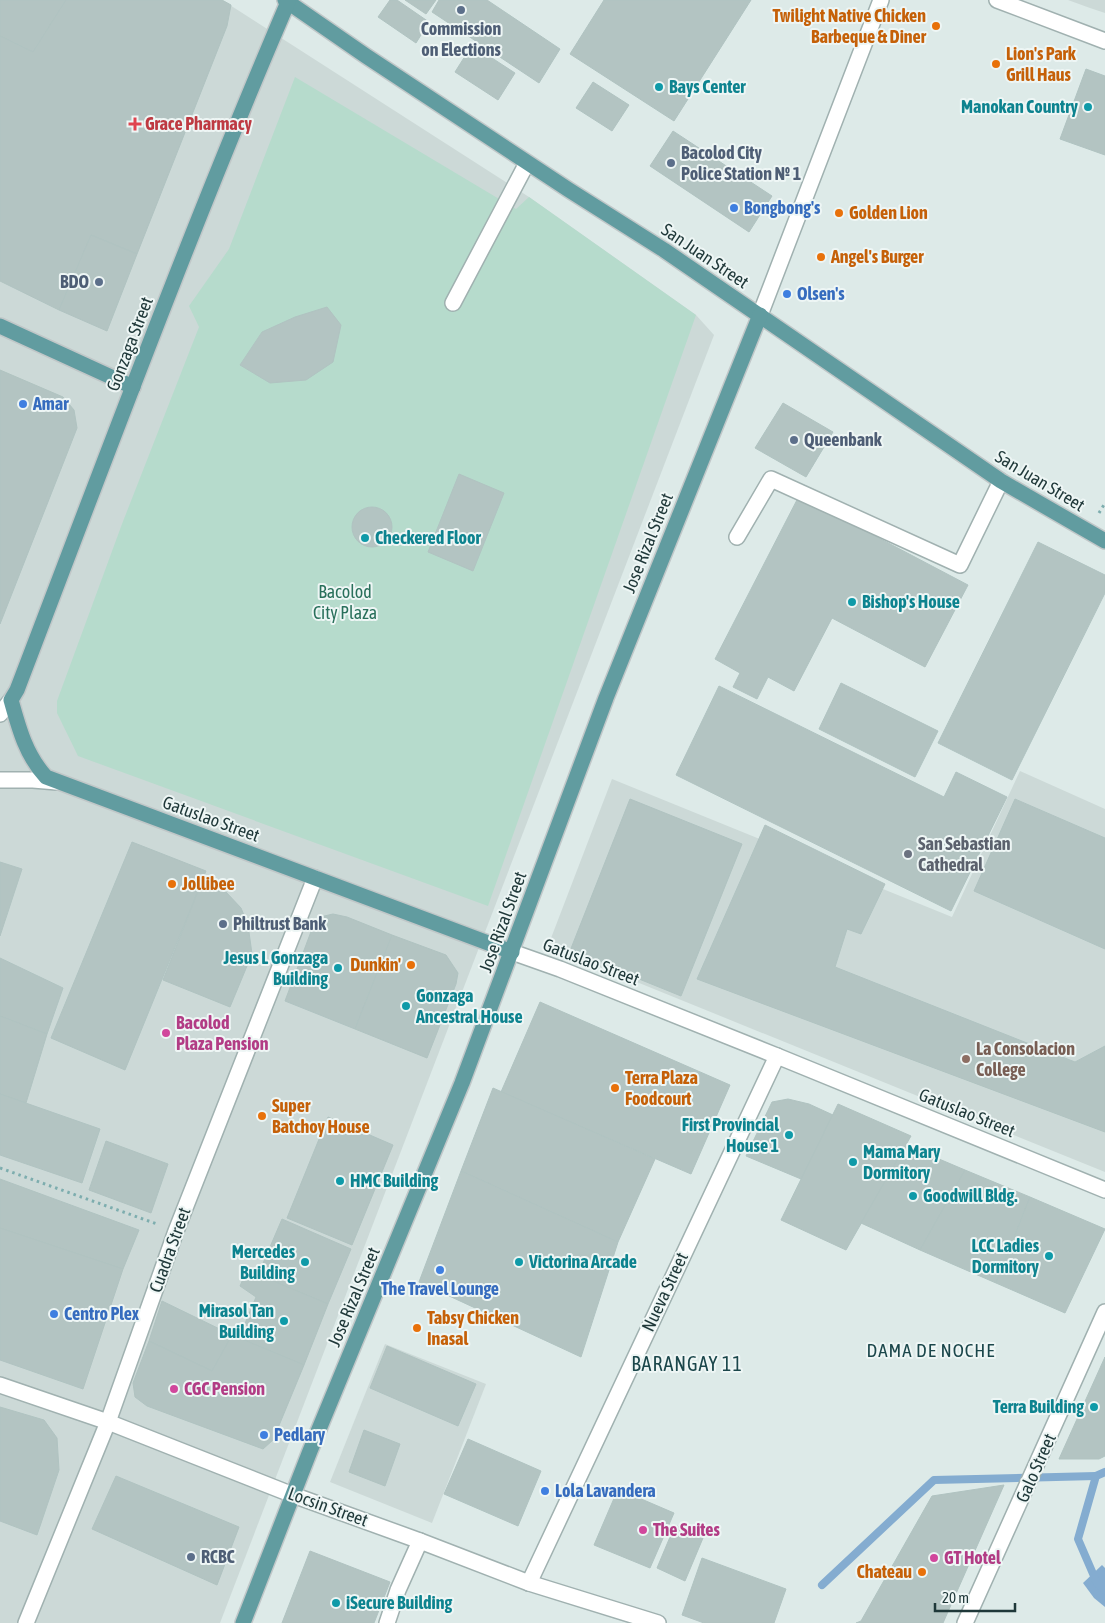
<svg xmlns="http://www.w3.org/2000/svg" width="1105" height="1623" viewBox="0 0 1105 1623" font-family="'Asap Condensed',sans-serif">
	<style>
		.built { fill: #ccd9d7 }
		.green { fill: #b6dbcc }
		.water { fill: #84acd0 }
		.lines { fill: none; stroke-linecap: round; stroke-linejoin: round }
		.stream { stroke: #84acd0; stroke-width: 8 }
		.building { fill: #b3c4c2; stroke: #b0c3c1 }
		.minor-casing { stroke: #a0b1b0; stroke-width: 18 }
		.major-casing { stroke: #c0c7c8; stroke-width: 18 }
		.path { stroke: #7dadae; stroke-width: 3; stroke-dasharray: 2.5 4; stroke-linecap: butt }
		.minor { stroke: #fff; stroke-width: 15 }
		.major { stroke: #619ca0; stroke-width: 15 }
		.service-dot { fill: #5c6f8a; stroke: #eef6f5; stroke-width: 2 }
		.food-dot { fill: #e8710a; stroke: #eef6f5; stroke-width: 2 }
		.culture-dot { fill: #0f9aa8; stroke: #eef6f5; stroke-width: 2 }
		.health-dot { fill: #e0444e; stroke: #eef6f5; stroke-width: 2 }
		.shop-dot { fill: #3f7fe0; stroke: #eef6f5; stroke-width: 2 }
		.worship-dot { fill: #6b7280; stroke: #eef6f5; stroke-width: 2 }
		.hotel-dot { fill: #d1479c; stroke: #eef6f5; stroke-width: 2 }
		.education-dot { fill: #8d6e63; stroke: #eef6f5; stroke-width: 2 }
		.labels { text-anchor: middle; stroke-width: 4; stroke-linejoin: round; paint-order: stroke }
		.food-label { font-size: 18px; font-weight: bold; fill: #c56008; stroke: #eef6f5; text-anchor: start }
		.service-label { font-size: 18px; font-weight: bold; fill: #4e5e75; stroke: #eef6f5; text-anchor: start }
		.culture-label { font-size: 18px; font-weight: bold; fill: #0d838f; stroke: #eef6f5; text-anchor: start }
		.health-label { font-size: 18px; font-weight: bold; fill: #be3a42; stroke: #eef6f5; text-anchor: start }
		.shop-label { font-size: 18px; font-weight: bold; fill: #366cbe; stroke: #eef6f5; text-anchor: start }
		.street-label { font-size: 18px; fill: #1f3839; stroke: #eef6f5 }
		.park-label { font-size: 18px; fill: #29705b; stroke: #eef6f5 }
		.worship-label { font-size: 18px; font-weight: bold; fill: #5b616d; stroke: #eef6f5; text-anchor: start }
		.hotel-label { font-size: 18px; font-weight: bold; fill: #b23c85; stroke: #eef6f5; text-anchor: start }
		.education-label { font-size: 18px; font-weight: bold; fill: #785e54; stroke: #eef6f5; text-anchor: start }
		.neighbourhood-label { font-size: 19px; letter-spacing: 1px; fill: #1b474b; stroke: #eef6f5 }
		.quarter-label { font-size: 20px; letter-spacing: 1px; fill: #1b474b; stroke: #eef6f5 }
	</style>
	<rect width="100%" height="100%" fill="#ddeae8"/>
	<g class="built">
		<polygon points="0,0 222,0 529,197 696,315 714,335 220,1623 0,1623"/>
		<polygon points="1068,0 1105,0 1105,13 1090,8"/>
		<polygon points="1020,771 1105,809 1105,1172 548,946 612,779 952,917"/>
		<polygon points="385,1344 486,1384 432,1523 330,1482"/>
	</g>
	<polygon class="green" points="295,77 516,209 529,197 696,315 488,906 78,756 57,713 57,701 122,524 199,327 189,306 229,249"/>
	<polygon class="water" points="1102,1565 1105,1568 1105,1607 1094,1598 1083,1583"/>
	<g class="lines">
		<g class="stream">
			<polyline points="1105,1472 1096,1476 1078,1539 1097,1583 1105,1590"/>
			<polyline points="822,1585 934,1480 1096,1476"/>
		</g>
	</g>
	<g class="building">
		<polygon points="0,0 66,0 33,52 0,36"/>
		<polygon points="66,0 222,0 231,5 227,26 137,254 91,235 59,310 0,281 0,36 33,52"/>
		<polygon points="390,0 397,0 429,22 416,43 378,17"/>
		<polygon points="405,0 436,0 426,14"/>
		<polygon points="439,0 487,0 560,49 539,83 432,12"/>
		<polygon points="604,0 751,0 674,121 570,54"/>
		<polygon points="472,45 515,73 498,100 455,72"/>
		<polygon points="1086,69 1105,76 1105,155 1060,139"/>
		<polygon points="593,82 629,105 612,131 576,108"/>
		<polygon points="673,131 772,196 749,232 650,166"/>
		<polygon points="91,235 137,254 107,331 59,310"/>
		<polygon points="327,307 341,325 333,362 306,380 270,383 240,365 262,332 295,317"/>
		<polygon points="0,370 63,397 74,410 77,428 0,624"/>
		<polygon points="783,403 833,432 806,477 755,448"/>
		<polygon points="459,474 504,493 473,571 428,552"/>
		<polygon points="799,496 968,585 925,667 832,618 794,691 768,677 757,699 733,687 740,673 715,659"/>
		<circle cx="372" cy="527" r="20"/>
		<polygon points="1038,542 1105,575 1105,593 1012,780 938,743"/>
		<polygon points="841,683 938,731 915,777 819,729"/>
		<polygon points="719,686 944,797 956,772 1007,797 951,911 676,775"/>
		<polygon points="630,799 742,844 681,996 570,951"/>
		<polygon points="1015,799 1105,838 1105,949 974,891"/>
		<polygon points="765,825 885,884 861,934 847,929 835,967 1075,1062 1105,1046 1105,1132 697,979"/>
		<polygon points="132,842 206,871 125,1070 51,1038"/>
		<polygon points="0,862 22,869 0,936"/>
		<polygon points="200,886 226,892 241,908 248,925 252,954 230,1007 163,980"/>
		<polygon points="333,914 347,917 392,935 355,1029 285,1001 312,929 320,917"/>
		<polygon points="392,935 446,955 458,973 456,984 427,1058 355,1029"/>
		<polygon points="0,958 63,988 47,1034 0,1016"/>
		<polygon points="540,1002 730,1085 691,1174 501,1092"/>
		<polygon points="0,1016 47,1034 26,1103 0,1094"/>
		<polygon points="493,1088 655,1159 618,1242 461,1171"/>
		<polygon points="0,1094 100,1129 82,1183 0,1155"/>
		<polygon points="788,1099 809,1104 833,1115 801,1179 746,1156 772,1102"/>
		<polygon points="838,1104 911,1136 846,1250 781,1220"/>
		<polygon points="328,1117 393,1145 352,1245 287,1218"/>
		<polygon points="106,1141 168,1164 151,1213 89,1190"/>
		<polygon points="906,1145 965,1170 920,1250 861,1223"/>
		<polygon points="965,1170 1030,1197 996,1283 920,1250"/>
		<polygon points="461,1171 618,1242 581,1357 419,1282"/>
		<polygon points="0,1179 139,1230 123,1269 0,1228"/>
		<polygon points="1030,1197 1105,1229 1065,1313 996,1283"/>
		<polygon points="282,1219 351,1249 328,1304 258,1275"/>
		<polygon points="0,1228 123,1269 83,1389 0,1360"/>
		<polygon points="247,1270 328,1304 304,1365 239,1338 256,1297 240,1286"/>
		<polygon points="162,1301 232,1335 212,1371 149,1341"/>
		<polygon points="232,1335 304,1365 273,1440 263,1449 147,1406 135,1397 133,1383 149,1341 212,1371"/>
		<polygon points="387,1346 476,1384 458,1426 370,1388"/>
		<polygon points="1105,1357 1105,1456 1099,1459 1059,1459"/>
		<polygon points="0,1407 44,1420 57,1438 59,1470 37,1535 0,1521"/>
		<polygon points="364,1430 400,1444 385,1486 349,1472"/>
		<polygon points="468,1439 541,1471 518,1526 444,1494"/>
		<polygon points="116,1476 239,1527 217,1585 92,1529"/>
		<polygon points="1004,1485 943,1623 856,1623 861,1621 932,1496"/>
		<polygon points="618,1489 674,1513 650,1568 594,1545"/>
		<polygon points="675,1525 703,1538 685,1581 657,1568"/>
		<polygon points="310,1551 390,1582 374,1623 282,1623"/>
		<polygon points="702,1558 786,1589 774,1623 704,1623 682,1615"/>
	</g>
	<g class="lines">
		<g class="minor-casing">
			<g id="minor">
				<polyline points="997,0 1105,41"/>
				<polyline points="453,303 527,163"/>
				<polyline points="760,315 881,0"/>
				<polyline points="737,537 771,479 960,565 1001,481"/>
				<polyline points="0,714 11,700"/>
				<polyline points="0,780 33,780 57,782"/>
				<polyline points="512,952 560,969 777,1056 1105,1190"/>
				<polyline points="0,1385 108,1422 293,1495 420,1541 529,1583 658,1623"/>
				<polyline points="529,1583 777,1056"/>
				<polyline points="26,1623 108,1422 176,1231 315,878"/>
				<polyline points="387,1623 398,1590 420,1541"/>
				<polyline points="965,1623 1105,1312"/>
			</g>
		</g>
		<g class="major-casing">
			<g id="major">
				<polyline points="285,0 366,56 569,190 664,250 1001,481 1105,541"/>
				<path d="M288,2C191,228 105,460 17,690L11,700C19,729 26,755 46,777L512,952"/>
				<polyline points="0,326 133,387"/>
				<polyline points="243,1623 310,1451 462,1083 606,698 760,315"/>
			</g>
		</g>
		<g class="path">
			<polyline points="1099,513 1105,503"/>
			<polyline points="0,1168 157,1224"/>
		</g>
		<use href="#minor" class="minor"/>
		<use href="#major" class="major"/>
	</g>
	<g class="service-dot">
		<circle cx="461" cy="10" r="5"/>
		<circle cx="671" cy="163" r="5"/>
		<circle cx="99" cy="282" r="5"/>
		<circle cx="794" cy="440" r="5"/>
		<circle cx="223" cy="924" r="5"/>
		<circle cx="191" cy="1557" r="5"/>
	</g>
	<g class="food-dot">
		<circle cx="936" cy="26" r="5"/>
		<circle cx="996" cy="64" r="5"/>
		<circle cx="839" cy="213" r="5"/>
		<circle cx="821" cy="257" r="5"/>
		<circle cx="172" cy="884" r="5"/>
		<circle cx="411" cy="965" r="5"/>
		<circle cx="615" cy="1088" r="5"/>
		<circle cx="262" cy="1116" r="5"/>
		<circle cx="417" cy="1328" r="5"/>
		<circle cx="922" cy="1572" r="5"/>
	</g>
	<g class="culture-dot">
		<circle cx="659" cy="87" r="5"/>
		<circle cx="1088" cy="107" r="5"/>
		<circle cx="365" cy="538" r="5"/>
		<circle cx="852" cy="602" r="5"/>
		<circle cx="338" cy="968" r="5"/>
		<circle cx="406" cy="1006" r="5"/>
		<circle cx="789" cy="1135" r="5"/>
		<circle cx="853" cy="1162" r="5"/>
		<circle cx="340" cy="1181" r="5"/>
		<circle cx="913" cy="1196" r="5"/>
		<circle cx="1049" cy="1256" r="5"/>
		<circle cx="305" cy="1262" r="5"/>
		<circle cx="519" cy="1262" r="5"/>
		<circle cx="284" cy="1321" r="5"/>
		<circle cx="1094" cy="1407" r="5"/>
		<circle cx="336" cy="1603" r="5"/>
	</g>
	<path class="health-dot" d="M132.5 116.5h5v5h5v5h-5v5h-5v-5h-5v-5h5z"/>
	<g class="shop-dot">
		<circle cx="734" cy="208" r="5"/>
		<circle cx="787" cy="294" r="5"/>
		<circle cx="23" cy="404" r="5"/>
		<circle cx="440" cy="1270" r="5"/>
		<circle cx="54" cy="1314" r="5"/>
		<circle cx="264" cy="1435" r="5"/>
		<circle cx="545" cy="1491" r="5"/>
	</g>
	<circle class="worship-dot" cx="908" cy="854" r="5"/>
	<g class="hotel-dot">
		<circle cx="166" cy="1033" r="5"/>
		<circle cx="174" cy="1389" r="5"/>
		<circle cx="643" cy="1530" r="5"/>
		<circle cx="934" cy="1558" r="5"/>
	</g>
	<circle class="education-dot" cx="966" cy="1059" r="5"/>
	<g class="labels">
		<g class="food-label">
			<text x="926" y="22" text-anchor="end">Twilight Native Chicken<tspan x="926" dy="21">Barbeque &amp; Diner</tspan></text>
			<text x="1006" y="60">Lion's Park<tspan x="1006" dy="21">Grill Haus</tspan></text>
			<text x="849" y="219">Golden Lion</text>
			<text x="831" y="263">Angel's Burger</text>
			<text x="182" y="890">Jollibee</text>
			<text x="401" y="971" text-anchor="end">Dunkin'</text>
			<text x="625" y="1084">Terra Plaza<tspan x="625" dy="21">Foodcourt</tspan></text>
			<text x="272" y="1112">Super<tspan x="272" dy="21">Batchoy House</tspan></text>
			<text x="427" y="1324">Tabsy Chicken<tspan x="427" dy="21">Inasal</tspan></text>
			<text x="912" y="1578" text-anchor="end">Chateau</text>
		</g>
		<g class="service-label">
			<text x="461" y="35" text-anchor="middle">Commission<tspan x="461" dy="21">on Elections</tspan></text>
			<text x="681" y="159">Bacolod City<tspan x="681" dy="21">Police Station № 1</tspan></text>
			<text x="89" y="288" text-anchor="end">BDO</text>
			<text x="804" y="446">Queenbank</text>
			<text x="233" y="930">Philtrust Bank</text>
			<text x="201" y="1563">RCBC</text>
		</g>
		<g class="culture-label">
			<text x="669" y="93">Bays Center</text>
			<text x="1078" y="113" text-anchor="end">Manokan Country</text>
			<text x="375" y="544">Checkered Floor</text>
			<text x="862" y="608">Bishop's House</text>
			<text x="328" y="964" text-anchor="end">Jesus L Gonzaga<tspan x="328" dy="21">Building</tspan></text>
			<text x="416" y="1002">Gonzaga<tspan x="416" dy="21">Ancestral House</tspan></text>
			<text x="779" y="1131" text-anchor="end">First Provincial<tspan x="779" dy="21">House 1</tspan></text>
			<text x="863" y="1158">Mama Mary<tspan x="863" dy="21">Dormitory</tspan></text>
			<text x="350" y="1187">HMC Building</text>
			<text x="923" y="1202">Goodwill Bldg.</text>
			<text x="1039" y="1252" text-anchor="end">LCC Ladies<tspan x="1039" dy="21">Dormitory</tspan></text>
			<text x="295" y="1258" text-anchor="end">Mercedes<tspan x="295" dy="21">Building</tspan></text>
			<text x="529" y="1268">Victorina Arcade</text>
			<text x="274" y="1317" text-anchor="end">Mirasol Tan<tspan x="274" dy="21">Building</tspan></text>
			<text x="1084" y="1413" text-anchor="end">Terra Building</text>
			<text x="346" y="1609">iSecure Building</text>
		</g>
		<g class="health-label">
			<text x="145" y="130">Grace Pharmacy</text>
		</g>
		<g class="shop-label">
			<text x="744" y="214">Bongbong's</text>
			<text x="797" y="300">Olsen's</text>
			<text x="33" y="410">Amar</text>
			<text x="440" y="1295" text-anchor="middle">The Travel Lounge</text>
			<text x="64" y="1320">Centro Plex</text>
			<text x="274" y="1441">Pedlary</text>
			<text x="555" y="1497">Lola Lavandera</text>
		</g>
		<g class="street-label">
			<text transform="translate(705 256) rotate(34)" y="6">San Juan Street</text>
			<text transform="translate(130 344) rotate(-69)" y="6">Gonzaga Street</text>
			<text transform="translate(1040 481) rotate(31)" y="6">San Juan Street</text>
			<text transform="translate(648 543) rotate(-68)" y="6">Jose Rizal Street</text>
			<text transform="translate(211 819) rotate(20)" y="6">Gatuslao Street</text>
			<text transform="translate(503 922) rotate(-70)" y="6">Jose Rizal Street</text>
			<text transform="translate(591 962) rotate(21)" y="6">Gatuslao Street</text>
			<text transform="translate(967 1113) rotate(22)" y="6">Gatuslao Street</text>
			<text transform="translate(170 1250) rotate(-70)" y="6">Cuadra Street</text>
			<text transform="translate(665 1292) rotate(-65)" y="6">Nueva Street</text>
			<text transform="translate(354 1297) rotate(-67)" y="6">Jose Rizal Street</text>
			<text transform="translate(1036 1468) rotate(-66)" y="6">Galo Street</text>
			<text transform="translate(328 1507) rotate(20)" y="6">Locsin Street</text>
		</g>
		<g class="park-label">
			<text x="345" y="598">Bacolod<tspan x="345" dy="21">City Plaza</tspan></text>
		</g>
		<g class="worship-label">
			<text x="918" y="850">San Sebastian<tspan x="918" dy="21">Cathedral</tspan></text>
		</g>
		<g class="hotel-label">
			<text x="176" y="1029">Bacolod<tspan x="176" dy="21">Plaza Pension</tspan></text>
			<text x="184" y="1395">CGC Pension</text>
			<text x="653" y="1536">The Suites</text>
			<text x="944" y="1564">GT Hotel</text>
		</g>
		<g class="education-label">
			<text x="976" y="1055">La Consolacion<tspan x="976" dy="21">College</tspan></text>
		</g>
		<g class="neighbourhood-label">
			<text x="931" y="1357">DAMA DE NOCHE</text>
		</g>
		<g class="quarter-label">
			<text x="687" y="1371">BARANGAY 11</text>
		</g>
	</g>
	<path d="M935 1603v8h80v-8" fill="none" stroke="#1f3839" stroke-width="2.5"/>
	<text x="942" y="1603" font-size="15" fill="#1f3839" stroke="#eef6f5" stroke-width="4" paint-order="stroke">20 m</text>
</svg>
